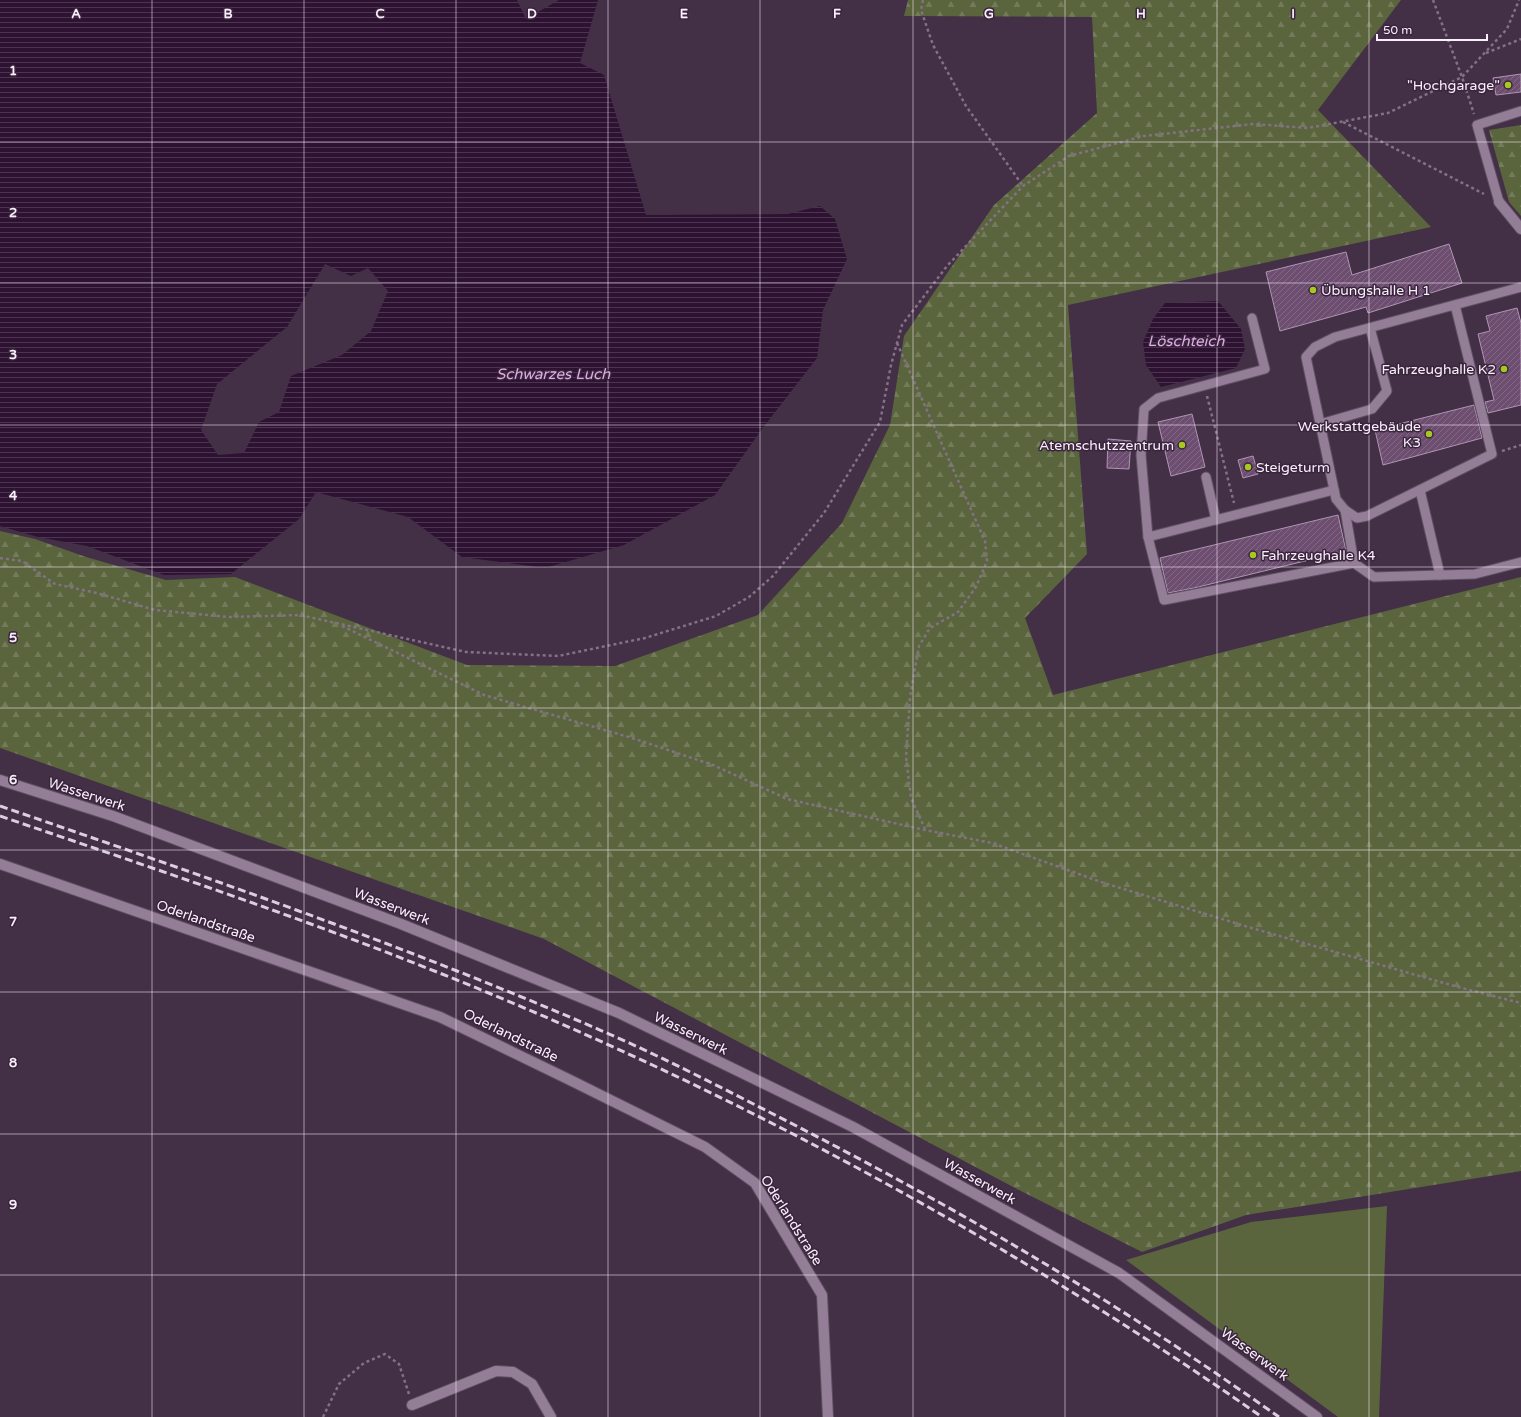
<svg xmlns="http://www.w3.org/2000/svg" width="1521" height="1417" viewBox="0 0 1521 1417" font-family="'Varela Round',sans-serif">
	<style>
		.grass { fill: #5a653d }
		.forest { fill: url(#forest-firs) }
		.water { fill: url(#water-rules); fill-rule: evenodd }
		.building { fill: url(#building-hatch); stroke: #ae96b2 }
		.lines { fill: none; stroke-linecap: round; stroke-linejoin: round }
		.lane-casing { stroke: #5f4f62; stroke-width: 11 }
		.street-casing { stroke: #5f4f62; stroke-width: 12 }
		.secondary-casing { stroke: #5f4f62; stroke-width: 12 }
		.path { stroke: #837186; stroke-width: 2.5; stroke-dasharray: 3 3; stroke-linecap: butt }
		.lane { stroke: #947d97; stroke-width: 9 }
		.street { stroke: #947d97; stroke-width: 10 }
		.secondary { stroke: #947d97; stroke-width: 10 }
		.rail { stroke: #dccedf; stroke-width: 3; stroke-dasharray: 8 4; stroke-linecap: butt }
		.grid { fill: none; stroke: #faedfc; stroke-width: 1; stroke-opacity: 0.55 }
		.poi-dot { fill: #a6c821; stroke: #39253c; stroke-width: 1.5 }
		.labels { text-anchor: middle; stroke-width: 3; stroke-linejoin: round; paint-order: stroke }
		.poi-label { font-size: 14px; fill: #faedfc; stroke: #39253c; text-anchor: end }
		.street-label { font-size: 14px; fill: #faedfc; stroke: #39253c }
		.water-label { font-size: 15px; font-style: italic; fill: #dface6; stroke: #39253c }
		.grid-label { font-size: 13px; text-anchor: middle; font-weight: bold; fill: #faedfc; stroke: #39253c; stroke-width: 3; stroke-linejoin: round; paint-order: stroke }
	</style>
	<defs>
		<pattern id="forest-firs" width="22" height="20" patternUnits="userSpaceOnUse"><rect width="22" height="20" fill="#5a653d"/><path d="M5 1l3.5 6h-7zM16 11l3.5 6h-7z" fill="#737b5a"/></pattern>
		<pattern id="water-rules" width="6" height="5" patternUnits="userSpaceOnUse"><rect width="6" height="5" fill="#2d1232"/><path d="M0 2.5h6" fill="none" stroke="#4c3551"/></pattern>
		<pattern id="building-hatch" width="6" height="6" patternUnits="userSpaceOnUse"><rect width="6" height="6" fill="#6d4e71"/><path d="M-1 1l2-2M0 6l6-6M5 7l2-2" fill="none" stroke="#836886"/></pattern>
	</defs>
	<rect width="100%" height="100%" fill="#432f46"/>
	<polygon class="grass" points="1387,1206 1379,1417 1338,1417 1126,1260 1251,1222"/>
	<g class="forest">
		<polygon points="908,0 1401,0 1318,110 1431,227 1068,305 1087,554 1025,618 1053,695 1521,577 1521,1171 1246,1215 1142,1252 1017,1189 544,939 0,748 0,531 35,539 86,557 166,580 235,577 467,665 615,666 758,615 842,523 890,425 904,336 994,205 1097,113 1092,17 904,16"/>
		<polygon points="1521,125 1521,216 1509,202 1489,130"/>
	</g>
	<g class="water">
		<path d="M0,0H517L526,19L559,0H598L580,63L604,75L646,215L788,214L820,206L835,219L847,259L823,310L817,358L762,429L715,495L624,545L545,568L462,557L408,517L316,492L299,519L231,574L164,575L87,546L38,537L0,526ZM325,264L351,276L368,268L388,291L371,331L342,355L291,376L279,412L259,422L244,453L218,455L201,430L217,384L287,327Z"/>
		<polygon points="1218,301 1241,329 1245,349 1236,368 1161,387 1146,365 1143,342 1153,319 1165,303"/>
	</g>
	<g class="building">
		<polygon points="1521,74 1521,92 1496,95 1493,78"/>
		<polygon points="1449,244 1462,283 1368,313 1366,307 1280,331 1266,272 1346,252 1352,275"/>
		<polygon points="1517,308 1521,323 1521,405 1488,413 1485,402 1494,400 1478,334 1490,331 1486,316"/>
		<polygon points="1474,405 1482,438 1383,465 1375,430"/>
		<polygon points="1192,414 1205,467 1171,476 1158,422"/>
		<polygon points="1108,439 1131,441 1129,469 1107,468"/>
		<polygon points="1253,456 1258,474 1243,478 1238,460"/>
		<polygon points="1338,515 1346,551 1194,588 1168,593 1160,558"/>
	</g>
	<g class="lines">
		<g class="lane-casing">
			<g id="lane">
				<polyline points="1499,202 1477,125 1521,111"/>
				<polyline points="1455,305 1492,454 1367,516 1357,518 1345,510 1336,499 1306,357 1315,347 1335,337 1521,287"/>
				<polyline points="1252,318 1265,369 1158,398 1144,409 1141,455 1148,537 1334,490"/>
				<polyline points="1320,424 1372,409 1387,391 1370,328"/>
				<polyline points="1206,477 1216,520"/>
				<polyline points="1420,490 1440,575"/>
				<polyline points="1148,537 1164,600 1354,563 1345,510"/>
				<polyline points="1354,563 1374,577 1475,574 1521,562"/>
			</g>
		</g>
		<g class="street-casing">
			<g id="street">
				<polyline points="1499,202 1521,229"/>
				<polyline points="0,780 113,816 401,924 619,1013 853,1127 1119,1273 1317,1417"/>
				<polyline points="412,1405 496,1371 513,1372 532,1384 551,1417"/>
			</g>
		</g>
		<g class="secondary-casing">
			<polyline id="secondary" points="0,864 440,1017 570,1080 705,1147 755,1183 822,1295 828,1417"/>
		</g>
		<g class="path">
			<polyline points="923,0 921,10 933,45 966,106 1023,186"/>
			<polyline points="1433,0 1462,77 1474,114"/>
			<polyline points="1486,53 1521,39"/>
			<polyline points="1343,122 1484,194"/>
			<polyline points="897,343 985,541 987,561 976,587 958,612 930,628 919,646 910,697 906,757 911,798 925,829"/>
			<polyline points="1207,396 1234,503"/>
			<polyline points="1502,451 1521,445"/>
			<polyline points="0,558 22,561 55,584 97,593 155,610 229,617 300,615 466,652 558,656 645,638 716,616 749,597 773,576 824,513 880,422 891,365 902,325 947,266 1023,186 1069,156 1144,136 1253,124 1308,128 1388,113 1462,77 1507,29 1519,0"/>
			<polyline points="342,626 484,695 632,738 713,765 787,799 925,830 992,843 1104,883 1255,929 1458,987 1521,1003"/>
			<polyline points="323,1417 339,1384 364,1363 385,1354 399,1364 409,1394"/>
		</g>
		<use href="#lane" class="lane"/>
		<use href="#street" class="street"/>
		<use href="#secondary" class="secondary"/>
		<g class="rail">
			<path d="M0,806C207,877 415,949 616,1037C670,1061 724,1089 777,1116C881,1169 983,1225 1083,1287C1150,1328 1215,1372 1279,1417"/>
			<path d="M0,816C164,872 330,927 491,994C762,1106 1021,1249 1262,1417"/>
		</g>
	</g>
	<path class="grid" d="M152,0V1417M304,0V1417M456,0V1417M608,0V1417M760,0V1417M913,0V1417M1065,0V1417M1217,0V1417M1369,0V1417M0,142H1521M0,283H1521M0,425H1521M0,567H1521M0,708H1521M0,850H1521M0,992H1521M0,1134H1521M0,1275H1521"/>
	<g class="poi-dot">
		<circle cx="1508" cy="85" r="4"/>
		<circle cx="1313" cy="290" r="4"/>
		<circle cx="1504" cy="369" r="4"/>
		<circle cx="1429" cy="434" r="4"/>
		<circle cx="1182" cy="445" r="4"/>
		<circle cx="1248" cy="467" r="4"/>
		<circle cx="1253" cy="555" r="4"/>
	</g>
	<g class="labels">
		<g class="poi-label">
			<text x="1500" y="90">"Hochgarage"</text>
			<text x="1321" y="295" text-anchor="start">Übungshalle H 1</text>
			<text x="1496" y="374">Fahrzeughalle K2</text>
			<text x="1421" y="431">Werkstattgebäude<tspan x="1421" dy="16">K3</tspan></text>
			<text x="1174" y="450">Atemschutzzentrum</text>
			<text x="1256" y="472" text-anchor="start">Steigeturm</text>
			<text x="1261" y="560" text-anchor="start">Fahrzeughalle K4</text>
		</g>
		<g class="street-label">
			<text transform="translate(87 794) rotate(18)" y="5">Wasserwerk</text>
			<text transform="translate(392 906) rotate(21)" y="5">Wasserwerk</text>
			<text transform="translate(206 921) rotate(19)" y="5">Oderlandstraße</text>
			<text transform="translate(691 1033) rotate(26)" y="5">Wasserwerk</text>
			<text transform="translate(511 1035) rotate(26)" y="5">Oderlandstraße</text>
			<text transform="translate(980 1181) rotate(29)" y="5">Wasserwerk</text>
			<text transform="translate(792 1220) rotate(58)" y="5">Oderlandstraße</text>
			<text transform="translate(1255 1354) rotate(36)" y="5">Wasserwerk</text>
		</g>
		<g class="water-label">
			<text x="1186" y="346">Löschteich</text>
			<text x="553" y="379">Schwarzes Luch</text>
		</g>
	</g>
	<g class="grid-label">
		<text x="76" y="18">A</text>
		<text x="228" y="18">B</text>
		<text x="380" y="18">C</text>
		<text x="532" y="18">D</text>
		<text x="684" y="18">E</text>
		<text x="837" y="18">F</text>
		<text x="989" y="18">G</text>
		<text x="1141" y="18">H</text>
		<text x="1293" y="18">I</text>
		<text x="13" y="75">1</text>
		<text x="13" y="217">2</text>
		<text x="13" y="359">3</text>
		<text x="13" y="500">4</text>
		<text x="13" y="642">5</text>
		<text x="13" y="784">6</text>
		<text x="13" y="926">7</text>
		<text x="13" y="1067">8</text>
		<text x="13" y="1209">9</text>
	</g>
	<path d="M1377 34v6h110v-6" fill="none" stroke="#faedfc" stroke-width="2"/>
	<text x="1383" y="34" font-size="12" fill="#faedfc" stroke="#39253c" stroke-width="3" paint-order="stroke">50 m</text>
</svg>
